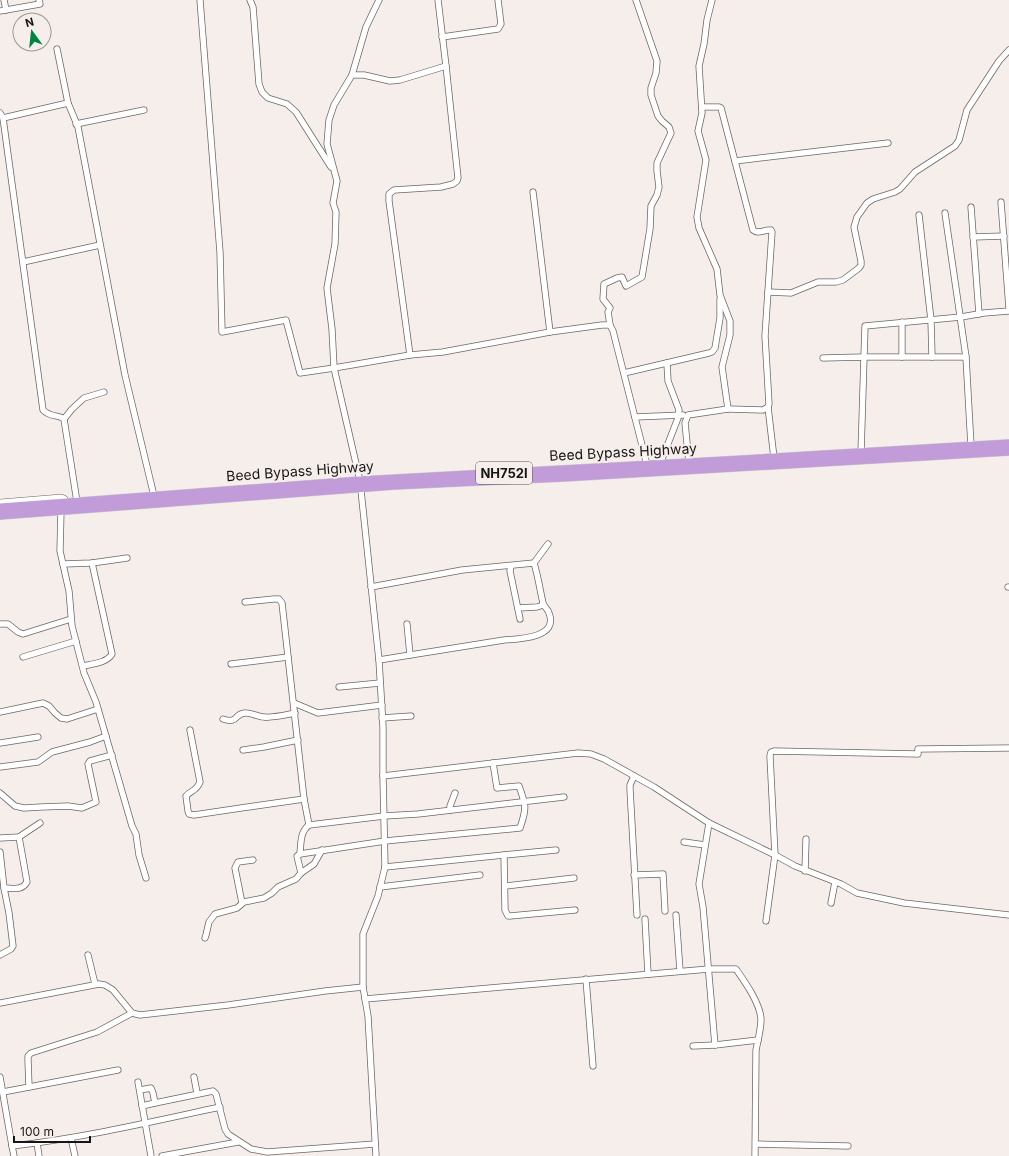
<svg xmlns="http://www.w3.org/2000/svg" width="1009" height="1156" viewBox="0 0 1009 1156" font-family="Inter,sans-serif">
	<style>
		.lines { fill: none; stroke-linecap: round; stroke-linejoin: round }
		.minor-casing { stroke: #6c6664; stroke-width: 7 }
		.tertiary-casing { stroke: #6c6664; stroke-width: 8 }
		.trunk-casing { stroke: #ccc; stroke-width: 10 }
		.minor { stroke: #fff; stroke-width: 5.5 }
		.tertiary { stroke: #fff; stroke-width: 7 }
		.trunk { stroke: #c29cd8; stroke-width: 9 }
		.labels { text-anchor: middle; stroke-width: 4; stroke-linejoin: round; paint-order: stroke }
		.shield { fill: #f5eeeb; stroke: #5a5755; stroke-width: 1 }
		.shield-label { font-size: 13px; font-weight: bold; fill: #181615 }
		.street-label { font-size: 14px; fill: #181615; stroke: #f5eeeb }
	</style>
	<rect width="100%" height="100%" fill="#f5eeeb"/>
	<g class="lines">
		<g class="minor-casing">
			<g id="minor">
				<polyline points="4,0 6,10"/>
				<polyline points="200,0 220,252 222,332 286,320 300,373 334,368 360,481 379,660 383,727 383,776 385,867 378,896 363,934 363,987 368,1016 376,1156"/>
				<polyline points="250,0 253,7 259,84 262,92 268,98 287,104 296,112 331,167"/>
				<polyline points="379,0 366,27 352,75 334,105 329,120 327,144 337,181 333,203 336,212 335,244 327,288 332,329 334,368 410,355 443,352 550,332 602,325 610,325 613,331 647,465"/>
				<polyline points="0,11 40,4 39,0"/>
				<polyline points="442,37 498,29 501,24 498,0"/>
				<polyline points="57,49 68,103 78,127 125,375 154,496"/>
				<polyline points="352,75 364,75 390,81 400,80 446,66"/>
				<path d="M702,107H719L721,108L753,230C759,235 764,229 771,230L772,232L765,336L769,404L768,407L763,410L728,409"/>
				<path d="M0,113L3,118L43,410C51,418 58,414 64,419L77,502"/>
				<polyline points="3,118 68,103"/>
				<polyline points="76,124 144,110"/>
				<polyline points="735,161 888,143"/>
				<polyline points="533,192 550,332"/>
				<polyline points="1001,202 1009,308"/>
				<polyline points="971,207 979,314"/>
				<polyline points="945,213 966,357 971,446"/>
				<polyline points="919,215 931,320 932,357"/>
				<polyline points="973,237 1004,236"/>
				<polyline points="23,262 100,245"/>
				<polyline points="768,292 791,293 818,282 836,282 843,280 859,268 861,265 861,261 854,227 857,217 867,203 873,199 895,192 900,189 915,172 955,146 959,140 967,110 999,61 1009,50"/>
				<polyline points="610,325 608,312 610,308 603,299 604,284 617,278 622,277 626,286 642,277 650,229 651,206 657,195 659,187 657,171 657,163 671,133 669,127 662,121 658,116 651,95 651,88 656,73 657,61 636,0"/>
				<polyline points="410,355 389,201 389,194 394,190 441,187 453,184 457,181 458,178 446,66 438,0"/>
				<polyline points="902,357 902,322"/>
				<polyline points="966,357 864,357 865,326 961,317 984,313 1009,311"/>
				<polyline points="823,358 864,357 861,453"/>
				<polyline points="624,373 709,353 712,352 715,348 720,318 720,299"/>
				<polyline points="768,407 774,458"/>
				<polyline points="635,417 683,415"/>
				<polyline points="64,419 72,409 84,398 104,392"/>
				<polyline points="689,463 685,423 688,415 728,409 722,367 730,335 730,321 720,295 717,269 699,228 697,217 706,160 698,131 702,113 699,66 704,44 707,20 712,0"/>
				<polyline points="660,464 678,418 679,410 668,381 667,363"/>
				<polyline points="61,510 60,551 69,591 72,626 84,673 96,702 132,826 136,834 139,855 146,878"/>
				<polyline points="63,564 92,563 127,558"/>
				<polyline points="511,566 510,571 520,619"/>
				<polyline points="371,587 462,570 534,563 548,544"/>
				<polyline points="1008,587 1009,587"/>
				<polyline points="245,602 274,599 279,599 282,603 304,799 309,825 384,816 418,814 564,797"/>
				<polyline points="518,608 537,607 543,605"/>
				<polyline points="0,624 8,624 18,632 23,634 71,619"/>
				<polyline points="407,624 410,655"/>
				<polyline points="23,657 76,641"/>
				<path d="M379,660L504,640C519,639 559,638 549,613C548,609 544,607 543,603C540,590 538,576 534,563"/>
				<polyline points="231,664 288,657"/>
				<path d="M83,666C92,664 107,663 112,654L92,563"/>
				<polyline points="339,687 380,683"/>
				<polyline points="294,703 318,713 382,705"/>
				<polyline points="0,712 43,703 49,706 55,713 61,718 67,719 98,709"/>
				<polyline points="382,718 411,716"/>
				<path d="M223,719C239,724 233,714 245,713C250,712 258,717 264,717C273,718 285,715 295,713"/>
				<path d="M190,730L200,782C196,792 191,790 186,796L188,811L189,814L194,815L241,808L304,799"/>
				<polyline points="0,743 38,737"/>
				<polyline points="243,750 264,747 298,740"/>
				<polyline points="0,767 38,762 52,752 90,742 106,736"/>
				<polyline points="383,776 578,753 591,754 604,759 654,787 709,823 775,855 795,866 841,884 857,893 904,903 1009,915"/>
				<polyline points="634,776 630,785 630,789 637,915"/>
				<polyline points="0,793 15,806 24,808 41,807 68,806 82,808 96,802 88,764 90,761 112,755"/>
				<polyline points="450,810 450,806 455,793"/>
				<polyline points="709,823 699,884 703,907 715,1045 758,1040"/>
				<path d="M309,825C300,832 301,843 300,854L385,841L520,828C527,808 526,805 519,786L497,788L493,763"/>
				<polyline points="0,838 19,837 40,823"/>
				<polyline points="684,842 705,845"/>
				<polyline points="0,852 4,888 9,913 13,946 11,949 0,955"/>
				<polyline points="300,854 297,856 301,873"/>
				<polyline points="504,855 505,910 508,916 510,916 575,910"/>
				<polyline points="385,867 504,855 556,850"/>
				<polyline points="805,871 806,839"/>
				<polyline points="634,875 663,874 665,911"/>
				<polyline points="505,886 574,878"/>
				<polyline points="380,887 480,875"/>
				<path d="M4,888C13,888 22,891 27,882L19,837"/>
				<polyline points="242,903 235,868 238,862 253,860"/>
				<polyline points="831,903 835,882"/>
				<polyline points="676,915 680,971"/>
				<polyline points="645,919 648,974"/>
				<polyline points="766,921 775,855 770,756 771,752 774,751 918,754 918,749 1009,748"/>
				<polyline points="205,938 206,935 209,922 215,914 237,908 244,902 264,898 272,893 278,887 296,879 301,873 314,864 322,850"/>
				<polyline points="88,955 95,984"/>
				<polyline points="586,979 593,1066"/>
				<path d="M365,999L709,969H736C745,982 760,1003 761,1019C761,1029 758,1040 756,1050L755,1156"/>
				<polyline points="0,1003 99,984 105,985 113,990 132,1013 140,1015 228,1005 325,991 363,987"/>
				<polyline points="693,1046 715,1045"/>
				<path d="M0,1077L12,1146C82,1138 151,1122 220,1107"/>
				<polyline points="194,1077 197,1093"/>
				<polyline points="138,1082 151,1156"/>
				<polyline points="29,1087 28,1060 28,1056 31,1053 97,1032 132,1013"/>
				<polyline points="140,1090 151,1088 153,1093 155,1103 142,1106"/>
				<polyline points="3,1092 118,1070"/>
				<polyline points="155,1103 213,1091 216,1094 225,1129 228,1134 251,1149 267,1152 375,1144"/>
				<polyline points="71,1138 75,1156"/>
				<polyline points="37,1143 39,1156"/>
				<polyline points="756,1144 848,1146"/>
				<polyline points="12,1146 14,1156"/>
				<polyline points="162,1156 238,1142"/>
			</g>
		</g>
		<g class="tertiary-casing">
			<polyline id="tertiary" points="0,503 61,498 64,499 66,503"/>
		</g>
		<g class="trunk-casing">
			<g id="trunk">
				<polyline points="0,508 360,481 743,460 1009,444"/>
				<polyline points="0,515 394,485 563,477 1009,451"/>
			</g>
		</g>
		<use href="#minor" class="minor"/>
		<use href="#tertiary" class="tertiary"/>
		<use href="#trunk" class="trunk"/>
	</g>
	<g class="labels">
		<rect class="shield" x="476" y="462" width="56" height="22" rx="3"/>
		<g class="shield-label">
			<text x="504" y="478">NH752I</text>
		</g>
		<g class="street-label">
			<text transform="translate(623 452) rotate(-3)" y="5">Beed Bypass Highway</text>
			<text transform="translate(300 471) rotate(-4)" y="5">Beed Bypass Highway</text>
		</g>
	</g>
	<g transform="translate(32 32) rotate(345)"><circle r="19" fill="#f5eeeb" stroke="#9d9895"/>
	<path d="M0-3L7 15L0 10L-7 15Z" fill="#008541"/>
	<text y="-6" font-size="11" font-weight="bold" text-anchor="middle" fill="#181615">N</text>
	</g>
	<path d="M14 1136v6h76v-6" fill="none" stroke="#181615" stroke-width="2"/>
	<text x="20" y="1136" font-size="12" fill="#181615" stroke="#f5eeeb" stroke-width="3" paint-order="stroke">100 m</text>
</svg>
